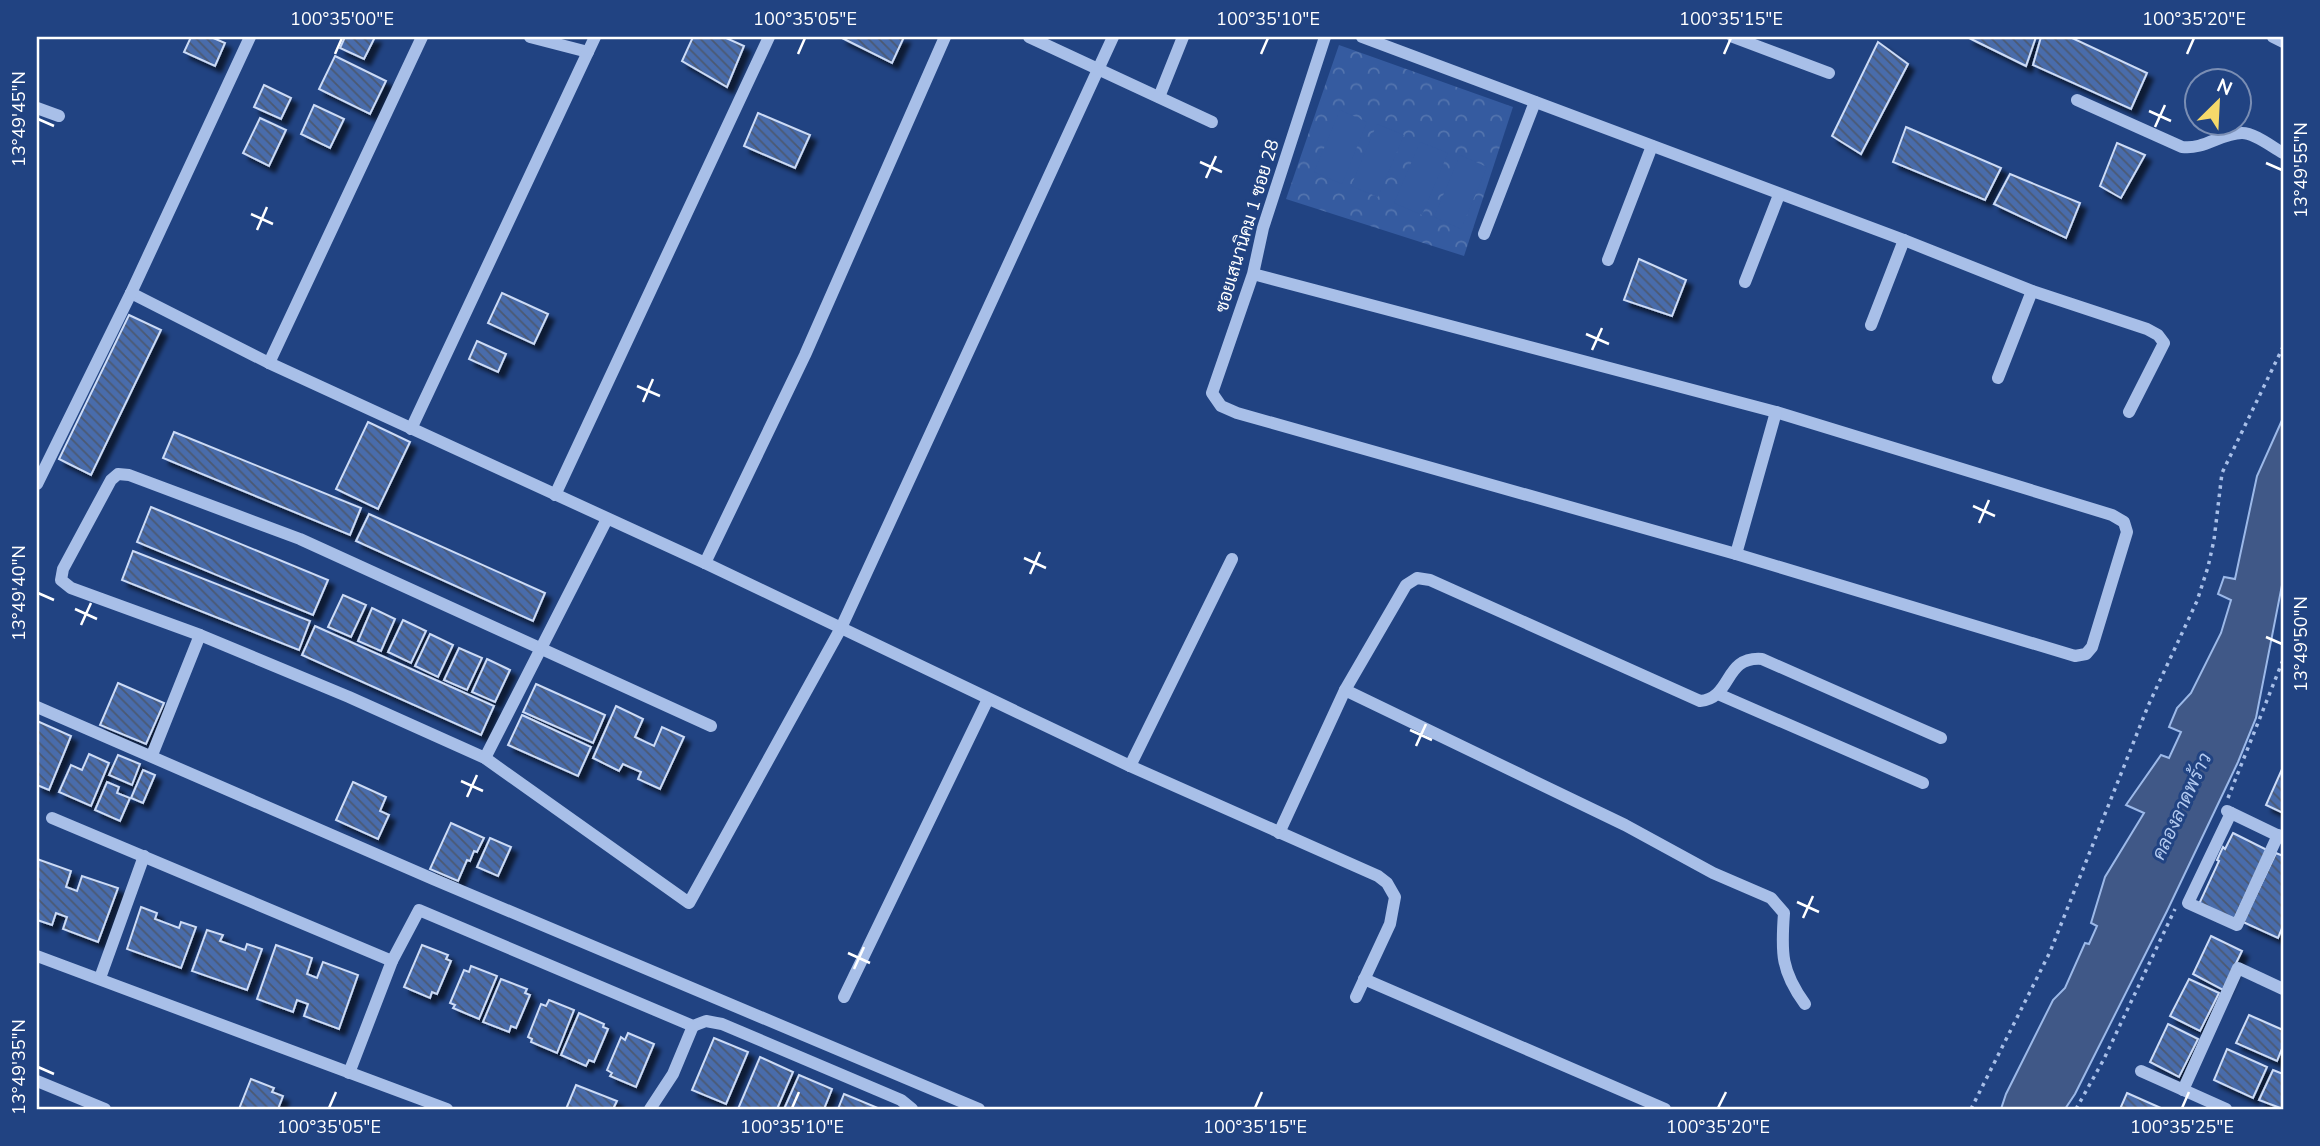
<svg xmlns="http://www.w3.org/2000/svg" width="2320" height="1146" viewBox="0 0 2320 1146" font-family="'Nunito Sans',Sarabun,sans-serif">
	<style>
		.forest { fill: url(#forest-crowns) }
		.pitch { fill: #355ba0 }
		.water { fill: #405887; stroke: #9cb9e9; stroke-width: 2 }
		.building { fill: url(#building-back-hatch); stroke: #ccdbf6; stroke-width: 2; filter: url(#shadow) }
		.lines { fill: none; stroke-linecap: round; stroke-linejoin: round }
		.path { stroke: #a8bfe8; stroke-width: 3.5; stroke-dasharray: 3.5 5; stroke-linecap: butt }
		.minor { stroke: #a8bfe8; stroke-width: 12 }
		.ticks { fill: none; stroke: #fff; stroke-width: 2.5 }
		.labels { text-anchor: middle; stroke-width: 6; stroke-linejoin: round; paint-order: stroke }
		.street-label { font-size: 18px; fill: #fff; stroke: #214382 }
		.water-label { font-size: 19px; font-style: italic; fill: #b3caf0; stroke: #214382 }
		.neatline { fill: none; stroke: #fff; stroke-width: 2.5 }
		.ticks-label { font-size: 18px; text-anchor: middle; fill: #fff }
	</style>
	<defs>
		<pattern id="forest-crowns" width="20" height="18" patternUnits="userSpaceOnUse" patternTransform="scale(1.75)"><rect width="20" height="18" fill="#355ba0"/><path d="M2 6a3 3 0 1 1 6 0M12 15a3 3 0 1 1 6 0" fill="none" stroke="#5374ae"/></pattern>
		<pattern id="building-back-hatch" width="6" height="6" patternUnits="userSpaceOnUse" patternTransform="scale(1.75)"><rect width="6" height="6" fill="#4a6cab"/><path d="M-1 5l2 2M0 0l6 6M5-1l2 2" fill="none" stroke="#4b5972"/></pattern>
		<filter id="shadow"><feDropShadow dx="6" dy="6" stdDeviation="2" flood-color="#0009"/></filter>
	</defs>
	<rect width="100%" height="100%" fill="#214382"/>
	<polygon class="forest" points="1339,45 1513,107 1464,256 1286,199"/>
	<g class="pitch">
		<polygon points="1340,110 1367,122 1342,184 1314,172"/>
		<polygon points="1377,124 1404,135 1378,197 1351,186"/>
		<polygon points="1420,142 1448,153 1422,215 1394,203"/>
		<polygon points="1460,155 1487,167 1461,229 1434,217"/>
	</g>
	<polygon class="water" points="2283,418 2283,580 2256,718 2238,762 2167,911 2075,1094 2065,1109 2001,1109 2006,1094 2053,1000 2065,988 2085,943 2089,944 2097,926 2091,923 2105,877 2144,813 2126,805 2161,755 2169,758 2181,732 2169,727 2177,708 2191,693 2221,633 2231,600 2218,594 2224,577 2235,579 2257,476"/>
	<g class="building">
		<polygon points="191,37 211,37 225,43 215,66 184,52"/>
		<polygon points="345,37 375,37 364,59 340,48"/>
		<polygon points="693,37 724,37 744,46 727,87 682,61"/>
		<polygon points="840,37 904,37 892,63"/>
		<polygon points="1967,37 2036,37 2026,66"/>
		<polygon points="2041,37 2070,37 2147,73 2131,109 2033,65"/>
		<polygon points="1878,42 1908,64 1861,154 1832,136"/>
		<polygon points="335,56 386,81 370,114 319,89"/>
		<polygon points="264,85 291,98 281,119 254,107"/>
		<polygon points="314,105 344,119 330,148 301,134"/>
		<polygon points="758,113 810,135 795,168 744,146"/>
		<polygon points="260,118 286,130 269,166 243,153"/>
		<polygon points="1906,127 2001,168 1985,200 1893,162"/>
		<polygon points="2117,143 2145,155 2121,198 2100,186"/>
		<polygon points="2010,174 2080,203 2066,238 1994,204"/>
		<polygon points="1639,259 1686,280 1672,316 1624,300"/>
		<polygon points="502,293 548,314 534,344 488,323"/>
		<polygon points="129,315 161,330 91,475 59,459"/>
		<polygon points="477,341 506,354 498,372 469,359"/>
		<polygon points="368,422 410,442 378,509 336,489"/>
		<polygon points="174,432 361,508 350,535 163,458"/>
		<polygon points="151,507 328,580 313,615 137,542"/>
		<polygon points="369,514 545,593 533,621 356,541"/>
		<polygon points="133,551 310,621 299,650 122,580"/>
		<polygon points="343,595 366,605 351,637 328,627"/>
		<polygon points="372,608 395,619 381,651 358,641"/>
		<polygon points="403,620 426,631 411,663 388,652"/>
		<polygon points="315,626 494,706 481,735 302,655"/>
		<polygon points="430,634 453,645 438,677 415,666"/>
		<polygon points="459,648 482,658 467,690 444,680"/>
		<polygon points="487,659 510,670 495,702 472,692"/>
		<polygon points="118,683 164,703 146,744 100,725"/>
		<polygon points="536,684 605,715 593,743 523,712"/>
		<polygon points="616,706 643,719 635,737 654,746 662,727 684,737 660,789 638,779 641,772 623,764 619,771 593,758"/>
		<polygon points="522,715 591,747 578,776 508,745"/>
		<polygon points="37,721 71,736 49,790 37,785"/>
		<polygon points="89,754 109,763 91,806 59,792 71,765 82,770"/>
		<polygon points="118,755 140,764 132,785 109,775"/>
		<polygon points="2283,767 2283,813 2266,805"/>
		<polygon points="143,770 155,775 143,803 131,798"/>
		<polygon points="107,782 119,787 117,793 130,798 120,821 95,810"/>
		<polygon points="353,782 386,797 380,811 389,815 378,839 336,820"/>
		<polygon points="451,823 484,838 477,852 474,851 470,861 467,860 458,881 430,869"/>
		<polygon points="2233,833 2267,850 2234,920 2199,904 2219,861 2217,860 2223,847 2225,849"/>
		<polygon points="490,838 511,847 498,876 477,867"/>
		<polygon points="2276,853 2283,856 2283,926 2278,938 2243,922"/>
		<polygon points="37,859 71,871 66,887 77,891 82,876 118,888 98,942 63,929 67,917 56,913 52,925 37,920"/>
		<polygon points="141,907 157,913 155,919 179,928 181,922 196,927 181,968 127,949"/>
		<polygon points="207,930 223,935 220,941 245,950 247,944 262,949 247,990 192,971"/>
		<polygon points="2211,936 2242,951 2223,990 2193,974"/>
		<polygon points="276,945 312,958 307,974 317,978 323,962 358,975 339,1029 304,1016 308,1004 297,1000 293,1012 257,999"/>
		<polygon points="422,945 448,955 446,959 451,961 437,994 432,992 430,998 404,987"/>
		<polygon points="471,966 497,976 479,1019 453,1008 455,1005 450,1003 464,970 469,972"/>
		<polygon points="501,979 527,989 525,993 530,995 516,1028 511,1026 509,1032 483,1022"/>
		<polygon points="2189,979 2219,993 2200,1031 2170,1016"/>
		<polygon points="549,1000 574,1010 557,1053 531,1042 532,1039 528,1037 541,1004 546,1006"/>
		<polygon points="579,1013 604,1024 603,1027 608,1029 594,1062 589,1060 586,1066 561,1055"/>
		<polygon points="2249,1015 2283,1030 2283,1046 2277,1061 2236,1043"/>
		<polygon points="2168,1024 2198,1039 2179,1077 2150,1062"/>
		<polygon points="628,1033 654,1044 636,1087 610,1076 612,1073 607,1070 621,1037 625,1040"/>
		<polygon points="714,1038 748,1052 726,1104 692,1090"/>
		<polygon points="2227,1049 2267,1067 2253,1098 2214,1080"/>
		<polygon points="760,1057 793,1072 777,1109 738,1109"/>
		<polygon points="2273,1070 2283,1074 2283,1109 2259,1100"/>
		<polygon points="799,1075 832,1089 824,1109 784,1109"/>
		<polygon points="251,1079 274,1088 272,1092 283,1096 278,1109 239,1109"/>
		<polygon points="576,1085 617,1101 613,1109 566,1109"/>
		<polygon points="2127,1093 2163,1109 2120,1109"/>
		<polygon points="844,1094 878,1108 877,1109 838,1109"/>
	</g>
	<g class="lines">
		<g class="path">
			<polyline points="2228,798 2283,660"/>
			<polyline points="1971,1109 2050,952 2148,706 2197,601 2208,567 2214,540 2222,473 2283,347"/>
			<polyline points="2076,1109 2104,1059 2175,909"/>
		</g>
		<g class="minor">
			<polyline points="530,37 588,52"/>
			<polyline points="1029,37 1212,122"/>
			<polyline points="1362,37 1904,240 2032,291 2147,329 2158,335 2164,343 2129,412"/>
			<polyline points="1733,37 1829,73"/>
			<polyline points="2273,37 2283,42"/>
			<polyline points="1159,97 1183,37"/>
			<path d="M2077,100L2182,147C2204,150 2221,133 2242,133C2255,133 2272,147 2283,153"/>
			<polyline points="37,108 59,116"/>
			<polyline points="1484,234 1535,102"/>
			<polyline points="1608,260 1652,146"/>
			<polyline points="1253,274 1776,412 2112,515 2124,522 2127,532 2092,647 2086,654 2075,656 1736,554 1237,413 1221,406 1212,393 1253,274 1263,228 1325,37"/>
			<polyline points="1745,282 1779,195"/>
			<polyline points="131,293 269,363 705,563 1130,766 1378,876 1387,883 1395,897 1390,924 1356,997"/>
			<polyline points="1871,325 1904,240"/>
			<polyline points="269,363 422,37"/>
			<polyline points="1998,378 2032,291"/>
			<polyline points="411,429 595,37"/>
			<polyline points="37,484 131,293 250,37"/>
			<polyline points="555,495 769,37"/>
			<polyline points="1736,554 1776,412"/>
			<polyline points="705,563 805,355 945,37"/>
			<path d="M1345,690L1625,825L1713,873L1771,898L1784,913C1781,953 1781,971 1805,1004"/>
			<polyline points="1718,694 1923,783"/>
			<polyline points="37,707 433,879 979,1109"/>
			<polyline points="711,726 300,539 129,475 118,474 111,480 63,569 61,580 71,588 200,635 349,697 485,758 689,903 841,628 1113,37"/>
			<polyline points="152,755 200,635"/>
			<polyline points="485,758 607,519"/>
			<polyline points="1130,766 1232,559"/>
			<polyline points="2227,811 2283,838"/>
			<polyline points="2231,813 2188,903 2237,925 2278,835"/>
			<polyline points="52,818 392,961 349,1073"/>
			<path d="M1279,833L1345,690L1406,585L1417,578L1430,580L1700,701C1733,698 1723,656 1762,659L1941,738"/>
			<polyline points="37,956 447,1109"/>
			<polyline points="392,961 419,910 693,1026 706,1021 722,1024 901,1100 912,1109"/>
			<polyline points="100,978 144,856"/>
			<polyline points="1364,979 1665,1109"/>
			<polyline points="844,997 988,699"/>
			<polyline points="2141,1071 2226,1109"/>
			<polyline points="37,1081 105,1109"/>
			<polyline points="2183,1090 2238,968 2283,989"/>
			<polyline points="650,1109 673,1074 693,1026"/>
		</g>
	</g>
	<path class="ticks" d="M335,54L342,38M798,54L805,38M1261,54L1268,38M1724,54L1731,38M2187,54L2194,38M2149,111L2171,121M38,119L54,126M2155,127L2165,105M1200,162L1222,172M2266,163L2282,170M1206,178L1216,156M251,214L273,224M257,230L267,207M1586,334L1609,344M1592,350L1602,328M637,386L660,396M643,402L653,379M1973,506L1995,516M1979,523L1989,500M1024,558L1046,568M1030,574L1040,552M38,593L54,600M75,609L97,619M81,625L91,603M2266,637L2282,644M1410,730L1432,740M1416,746L1426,724M461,781L483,791M467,797L477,775M1797,902L1819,912M1803,918L1813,896M848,953L870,963M854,969L864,947M38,1067L54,1074M329,1108L336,1092M792,1108L799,1092M1255,1108L1262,1092M1718,1108L1726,1092M2182,1108L2189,1092"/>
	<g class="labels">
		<g class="street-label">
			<text transform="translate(1247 226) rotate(-73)" y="6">ซอยเสนานิคม 1 ซอย 28</text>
		</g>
		<g class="water-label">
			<text transform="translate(2181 806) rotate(-65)" y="7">คลองลาดพร้าว</text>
		</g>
	</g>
	<rect width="2320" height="1146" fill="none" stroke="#214382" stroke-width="77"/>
	<g transform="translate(2218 102) rotate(24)"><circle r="33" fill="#214382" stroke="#7a8eb4" stroke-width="2"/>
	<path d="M0-5L12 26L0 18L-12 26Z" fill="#f5d96a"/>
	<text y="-10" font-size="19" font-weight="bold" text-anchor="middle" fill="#ffffff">N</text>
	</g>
	<rect x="38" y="38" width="2244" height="1070" class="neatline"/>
	<g class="ticks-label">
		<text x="342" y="25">100°35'00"E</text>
		<text x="805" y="25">100°35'05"E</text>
		<text x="1268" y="25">100°35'10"E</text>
		<text x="1731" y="25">100°35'15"E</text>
		<text x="2194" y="25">100°35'20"E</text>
		<text transform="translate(19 119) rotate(-90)" y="6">13°49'45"N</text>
		<text transform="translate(2301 170) rotate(-90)" y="6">13°49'55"N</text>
		<text transform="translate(19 593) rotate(-90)" y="6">13°49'40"N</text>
		<text transform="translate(2301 644) rotate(-90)" y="6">13°49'50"N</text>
		<text transform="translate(19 1067) rotate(-90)" y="6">13°49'35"N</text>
		<text x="329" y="1133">100°35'05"E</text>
		<text x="792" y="1133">100°35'10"E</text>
		<text x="1255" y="1133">100°35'15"E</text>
		<text x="1718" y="1133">100°35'20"E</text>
		<text x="2182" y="1133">100°35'25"E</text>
	</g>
</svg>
